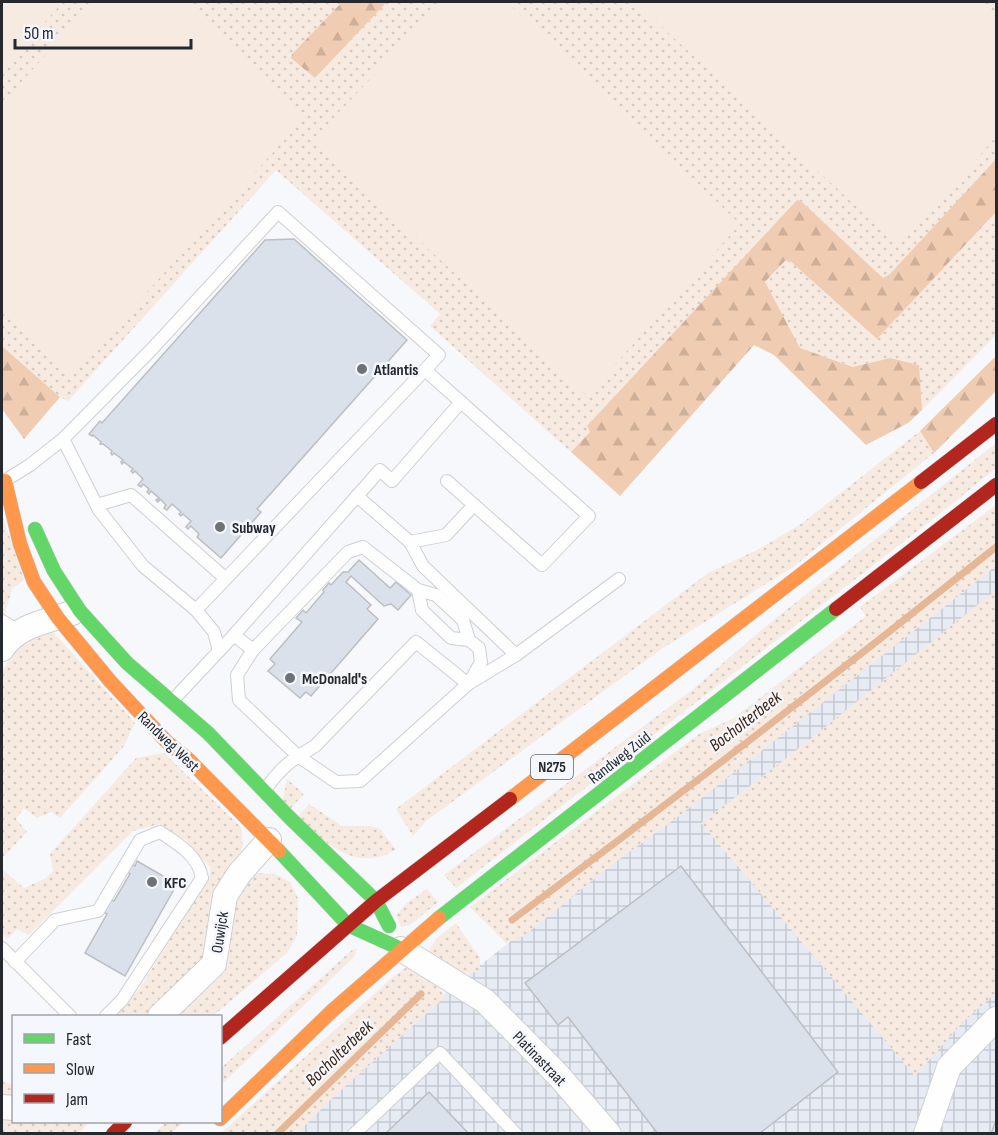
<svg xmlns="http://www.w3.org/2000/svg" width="998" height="1135" viewBox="0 0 998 1135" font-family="'Sofia Sans Condensed',sans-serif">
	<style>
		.industrial { fill: url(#industrial-grid) }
		.grass { fill: url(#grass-dots) }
		.forest { fill: url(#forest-firs) }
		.park { fill: #f7eae1 }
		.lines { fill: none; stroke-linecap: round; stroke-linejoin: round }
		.stream { stroke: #e5b796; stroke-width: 7 }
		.building { fill: #dbe1ea; stroke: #bcbec2; stroke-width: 1.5 }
		.lane-casing { stroke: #cdcfd3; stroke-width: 14 }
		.street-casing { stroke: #cdcfd3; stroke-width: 26 }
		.fast-casing { stroke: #cdcfd3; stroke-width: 15 }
		.slow-casing { stroke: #cdcfd3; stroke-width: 15 }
		.jam-casing { stroke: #cdcfd3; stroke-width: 15 }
		.lane { stroke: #fefefe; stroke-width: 12 }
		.street { stroke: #fefefe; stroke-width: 24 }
		.fast { stroke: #63d668; stroke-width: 14 }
		.slow { stroke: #ff974d; stroke-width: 14 }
		.jam { stroke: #b3261e; stroke-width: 14 }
		.poi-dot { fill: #6e7175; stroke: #f4f7fd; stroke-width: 2 }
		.labels { text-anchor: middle; stroke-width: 5; stroke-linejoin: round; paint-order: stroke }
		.shield { fill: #f4f7fd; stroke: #63666b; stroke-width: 1.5 }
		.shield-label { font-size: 15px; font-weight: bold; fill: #25282d }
		.poi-label { font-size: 16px; font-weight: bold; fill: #25282d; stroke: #f4f7fd; text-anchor: start }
		.street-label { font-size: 16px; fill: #25282d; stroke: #f4f7fd }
		.water-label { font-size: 18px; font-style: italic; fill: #3e230e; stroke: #f4f7fd }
	</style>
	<defs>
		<pattern id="industrial-grid" width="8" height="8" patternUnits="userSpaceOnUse" patternTransform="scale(1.5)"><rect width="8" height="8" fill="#e6ebf4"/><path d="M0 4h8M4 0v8" fill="none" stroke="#c5cad2"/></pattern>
		<pattern id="grass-dots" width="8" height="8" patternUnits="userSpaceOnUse" patternTransform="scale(1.5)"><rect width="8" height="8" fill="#f7eae1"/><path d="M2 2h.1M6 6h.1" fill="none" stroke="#d4c9c1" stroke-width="1.8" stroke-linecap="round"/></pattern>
		<pattern id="forest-firs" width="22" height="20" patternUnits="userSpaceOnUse" patternTransform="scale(1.5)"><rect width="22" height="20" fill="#f0ccb2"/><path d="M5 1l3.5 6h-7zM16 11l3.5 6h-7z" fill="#ceaf99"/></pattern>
	</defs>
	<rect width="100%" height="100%" fill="#f6f8fb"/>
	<polygon class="industrial" points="996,559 996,1133 291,1134 436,1000"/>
	<g class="grass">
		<polygon points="2,2 342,2 292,54 315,78 387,2 996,2 996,159 890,275 883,278 801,201 587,427 590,432 571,452 430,326 440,314 276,170 68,401 60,397 2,346"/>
		<polygon points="996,212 996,335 922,410 918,365 890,358 853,367 800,348 765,283 786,261 789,260 877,339"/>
		<polygon points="920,431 934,453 793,567 660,650 426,821 413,836 396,809 708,573 759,549 801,524"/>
		<polygon points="996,443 996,468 947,508 456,888 444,875 692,690 765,627"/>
		<polygon points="996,505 996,566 679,816 614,863 524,936 506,943 470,907 699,734 734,718 866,616 860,607"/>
		<polygon points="2,515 24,580 12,589 2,624"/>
		<polygon points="996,590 996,993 963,1022 915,1076 701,823 784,760"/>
		<path d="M53,632L135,723L124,746L60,818L51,812L37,818L24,808L16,819L27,832L2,858V672C18,644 22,641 53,632Z"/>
		<path d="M164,753L241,827C248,862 231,860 218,884C208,904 212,928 208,949C203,971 161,1001 144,1016H115L140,988L210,875V867L187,841L159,824L133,831L29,935L17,929L7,939L2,933V869L24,888L46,878L53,871L50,854L136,758Z"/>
		<polygon points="287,779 304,794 290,809 282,804"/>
		<path d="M309,804L342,826H371L380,829L396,850C353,873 328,843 297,818Z"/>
		<polygon points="253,873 275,874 290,882 298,898 297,936 287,953 213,1016 170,1016 227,961 230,945 231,903"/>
		<polygon points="427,889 438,902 410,925 401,927 396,915 407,903"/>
		<path d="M456,923L480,958V969C464,982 445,963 430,954L429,950L437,938Z"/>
		<polygon points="357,949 354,957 221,1085 221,1068 352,950"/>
		<polygon points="408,966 427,971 445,997 328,1102 298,1133 220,1134 392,978"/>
		<polygon points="2,1081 13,1085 13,1098 2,1095"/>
		<polygon points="2,1119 13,1119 14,1122 90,1122 79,1133 2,1134"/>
		<polygon points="166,1122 184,1122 171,1133 155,1133"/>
	</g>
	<g class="forest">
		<polygon points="342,2 387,2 315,78 291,58 292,54"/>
		<polygon points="996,159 996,212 877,339 789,260 785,261 765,282 800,348 853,367 890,358 919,365 922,410 908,423 866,445 774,355 754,345 620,496 571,452 590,432 587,426 797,200 801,201 883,278 890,274"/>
		<polygon points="2,346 60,397 24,439 2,409"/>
		<polygon points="996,356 996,391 934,453 920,431"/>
	</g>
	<g class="park">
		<polygon points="2,2 63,2 2,69"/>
		<polygon points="94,2 185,2 306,116 72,375 2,310 2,103"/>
		<polygon points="442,2 507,2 740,224 587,396 312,141"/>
		<polygon points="635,2 976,2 996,21 996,137 899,246"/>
	</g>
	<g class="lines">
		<g class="stream">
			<path d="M512,920C676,798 837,674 996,547"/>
			<polyline points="277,1134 421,994"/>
		</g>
	</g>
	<g class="building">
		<polygon points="294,239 407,340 257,509 261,512 221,558 197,537 199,534 191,526 188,529 186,527 191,521 183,514 181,516 179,514 181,512 172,504 167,510 164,508 166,505 160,499 158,502 156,500 159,498 151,491 149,494 147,492 149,489 143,484 141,487 138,485 143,479 135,471 133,473 131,471 133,469 124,462 122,464 121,462 123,460 114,453 112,455 111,453 112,451 103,444 100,444 101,442 93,435 92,436 89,434 100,421 102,423 265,240"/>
		<polygon points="359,560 390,588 396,582 411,595 398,610 391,604 384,606 351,576 346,582 371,605 367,609 378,619 311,696 306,692 300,698 268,671 275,664 270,659 302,622 296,618 303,610 306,613 324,592 323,590 329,583 331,585 343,572 348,572"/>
		<polygon points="137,861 177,884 125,976 85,953 107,914 102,911 110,899 114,901 130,874 126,871 130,863 135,866"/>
		<polygon points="681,866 838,1072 759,1134 658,1134 568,1017 558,1025 525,983"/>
		<polygon points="429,1092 469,1134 385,1134"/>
		<polygon points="996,1120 996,1134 991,1134"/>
	</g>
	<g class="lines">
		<g class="lane-casing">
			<g id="lane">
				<polyline points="425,370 589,516 542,565 447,481"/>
				<polyline points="6,480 30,465 63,439 152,349 278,212 439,355 196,610 143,566 99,510 63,439"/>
				<polyline points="357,496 380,470 392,481 461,402"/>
				<polyline points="97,505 131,495 225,578"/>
				<polyline points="410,542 446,535 474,505"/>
				<polyline points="418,590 422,610 451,638 469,640 479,648 481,662 469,683"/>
				<polyline points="196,610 214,632 219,651"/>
				<polyline points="2,621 19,631"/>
				<polyline points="234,635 253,650"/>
				<polyline points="516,655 619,579"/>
				<polyline points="173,700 234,635 357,496 410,542 423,566 516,655 468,684"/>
				<path d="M265,790C282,766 290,761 315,746L416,642L468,684L360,781L336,782L298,756L239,700L237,675L253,650L348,552L363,547L418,590L436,595L463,620L469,640"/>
				<polyline points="2,948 70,1016"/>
				<path d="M15,962L55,920L98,911L140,840L160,832C178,844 198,855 202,878L122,1000L106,1016"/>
				<polyline points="354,1134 440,1053 516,1134"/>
			</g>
		</g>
		<g class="street-casing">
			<g id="street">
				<path d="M2,649C16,626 47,621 72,613"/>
				<polyline points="401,949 485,1001 559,1076 609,1134"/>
				<polyline points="160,1016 214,964 225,896 239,874 269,840"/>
				<polyline points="2,1107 14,1108"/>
				<polyline points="926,1134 949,1067 996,1019"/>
			</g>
		</g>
		<g class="fast-casing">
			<g id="fast">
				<polyline points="35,529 54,571 80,611 127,663 208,733 290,818 376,901 389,926"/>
				<polyline points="279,851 348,925 401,949"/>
				<polyline points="439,918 836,609"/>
			</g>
		</g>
		<g class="slow-casing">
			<g id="slow">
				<polyline points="5,481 20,544 34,582 58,618 110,681 167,742 188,759 279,851"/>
				<polyline points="510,799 921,482"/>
				<polyline points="220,1119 333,1010 439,918"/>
			</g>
		</g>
		<g class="jam-casing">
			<g id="jam">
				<polyline points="921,482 996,424"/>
				<polyline points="836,609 996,485"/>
				<polyline points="220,1038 376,901 510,799"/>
				<polyline points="113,1134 125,1122"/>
			</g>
		</g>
		<use href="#lane" class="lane"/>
		<use href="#street" class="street"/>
		<use href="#fast" class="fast"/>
		<use href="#slow" class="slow"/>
		<use href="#jam" class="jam"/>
	</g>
	<g class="poi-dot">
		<circle cx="362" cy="369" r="6"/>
		<circle cx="220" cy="527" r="6"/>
		<circle cx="290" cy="678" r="6"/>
		<circle cx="152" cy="882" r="6"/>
	</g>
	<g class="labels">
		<rect class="shield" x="531" y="755" width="42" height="24" rx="4.5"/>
		<g class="shield-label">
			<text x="552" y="772">N275</text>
		</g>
		<g class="poi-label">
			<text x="374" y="375">Atlantis</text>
			<text x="232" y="533">Subway</text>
			<text x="302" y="684">McDonald's</text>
			<text x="164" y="888">KFC</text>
		</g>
		<g class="street-label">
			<text transform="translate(169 741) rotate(44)" y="6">Randweg West</text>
			<text transform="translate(619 757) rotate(-38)" y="6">Randweg Zuid</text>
			<text transform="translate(219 932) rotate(-81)" y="6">Ouwijck</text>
			<text transform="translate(540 1058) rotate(46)" y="6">Platinastraat</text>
		</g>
		<g class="water-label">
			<text transform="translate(745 721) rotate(-38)" y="6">Bocholterbeek</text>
			<text transform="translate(339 1053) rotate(-44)" y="6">Bocholterbeek</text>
		</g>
	</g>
	<rect width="998" height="1135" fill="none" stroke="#25282d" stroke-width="6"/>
	<rect x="12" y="1015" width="210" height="108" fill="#f4f7fd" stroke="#a1a4aa" stroke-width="1.5"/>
	<rect x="24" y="1034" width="30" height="9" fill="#63d668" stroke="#a1a4aa" stroke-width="1.5"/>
	<text x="66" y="1045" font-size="18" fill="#25282d">Fast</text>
	<rect x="24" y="1064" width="30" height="9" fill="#ff974d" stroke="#a1a4aa" stroke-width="1.5"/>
	<text x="66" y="1075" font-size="18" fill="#25282d">Slow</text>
	<rect x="24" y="1094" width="30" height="9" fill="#b3261e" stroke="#a1a4aa" stroke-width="1.5"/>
	<text x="66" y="1105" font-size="18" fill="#25282d">Jam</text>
	<path d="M15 39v9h176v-9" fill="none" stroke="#25282d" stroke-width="3"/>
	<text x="24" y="39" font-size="18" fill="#25282d" stroke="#f4f7fd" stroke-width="4.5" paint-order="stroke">50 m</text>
</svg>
